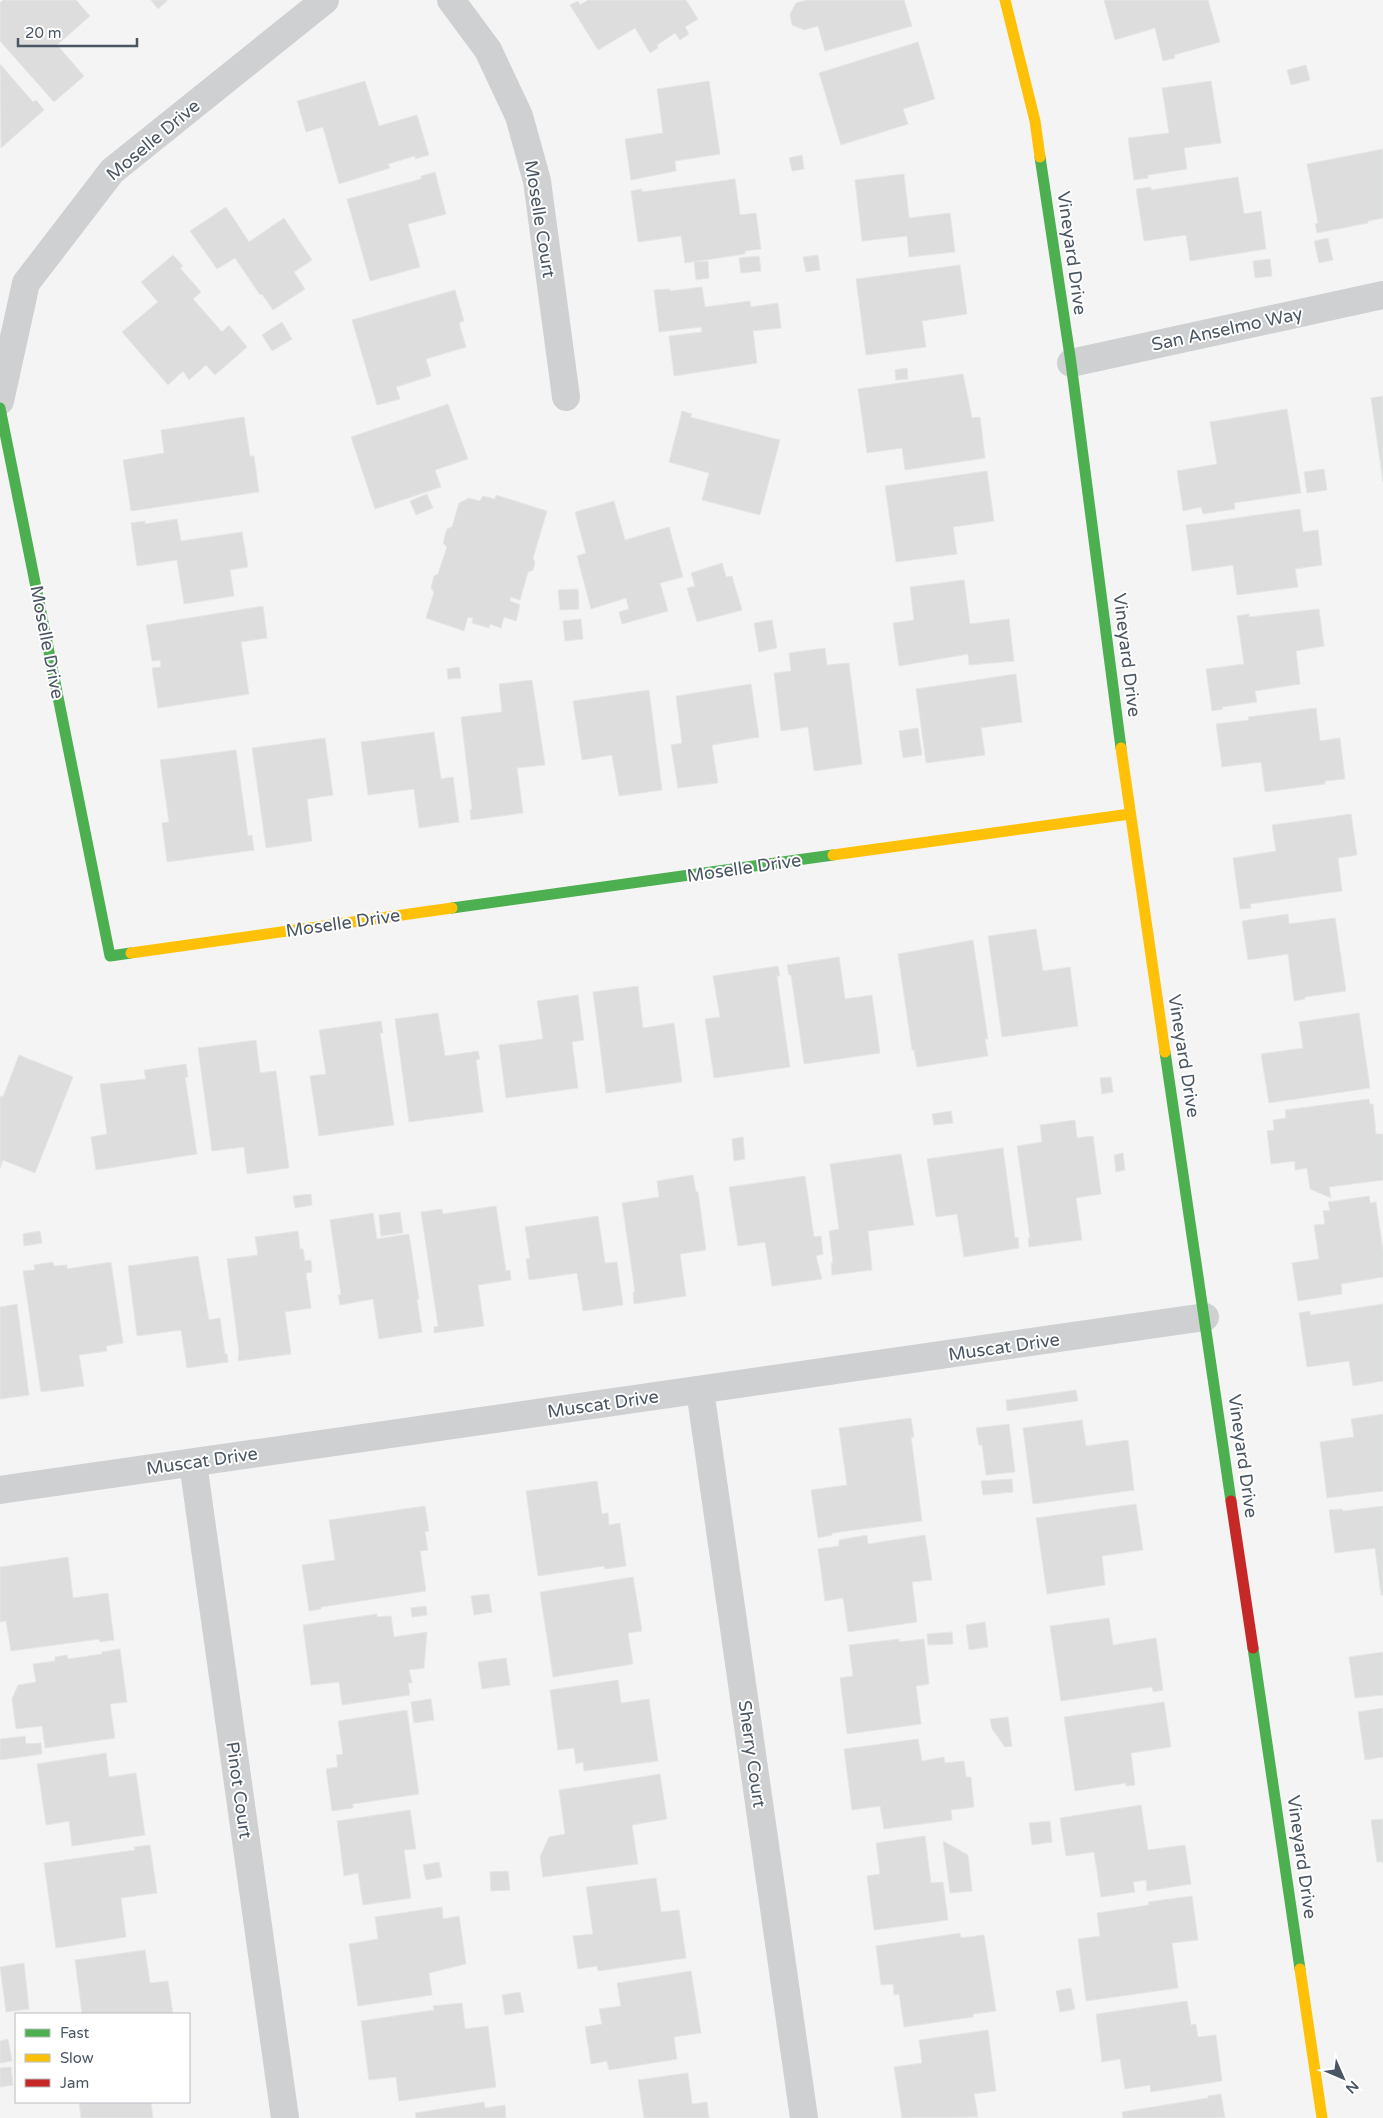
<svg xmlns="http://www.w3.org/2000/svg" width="1383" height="2118" viewBox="0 0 1383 2118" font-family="'Varela Round',sans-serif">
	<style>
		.building { fill: #ddddde; stroke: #e5e6e7 }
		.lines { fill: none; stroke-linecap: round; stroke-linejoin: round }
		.street { stroke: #ced0d2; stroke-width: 28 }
		.fast { stroke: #4caf50; stroke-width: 11 }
		.slow { stroke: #ffc107; stroke-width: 11 }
		.jam { stroke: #c62828; stroke-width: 11 }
		.labels { text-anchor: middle; stroke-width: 4; stroke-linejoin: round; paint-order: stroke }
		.street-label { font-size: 18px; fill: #4a5661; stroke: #fff }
	</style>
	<rect width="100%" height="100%" fill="#f4f4f4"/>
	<g class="building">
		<polygon points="3,0 76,0 90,16 57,45 84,76 54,102 0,41 0,3"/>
		<polygon points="151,0 168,0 158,9"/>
		<polygon points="588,0 686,0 698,19 685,27 689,34 680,40 675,33 657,45 658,48 650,53 635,28 598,50 570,5 578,1 580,5"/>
		<polygon points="807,0 904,0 912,26 825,51 818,26 804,30 792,25 790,14 796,3"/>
		<polygon points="1104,0 1208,0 1220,42 1174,55 1175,58 1163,61 1155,28 1115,40"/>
		<polygon points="918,42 935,99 903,109 908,124 841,145 819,73"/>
		<polygon points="0,64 33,102 36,100 44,110 1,148"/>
		<polygon points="1306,65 1310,80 1291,85 1287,70"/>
		<polygon points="365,81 379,126 417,115 429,155 415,159 415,156 388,164 390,168 339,184 323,127 306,132 297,101"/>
		<polygon points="709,81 720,154 675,161 676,171 631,180 625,139 663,133 657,89"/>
		<polygon points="1211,81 1221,143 1184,148 1187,169 1148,175 1148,178 1134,180 1128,138 1169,133 1162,88"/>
		<polygon points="1383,149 1383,218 1368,221 1368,223 1317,233 1315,224 1318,223 1307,164"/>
		<polygon points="802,155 804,169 792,171 789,158"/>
		<polygon points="435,172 446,214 408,224 420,267 370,281 347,199 421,179 421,176"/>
		<polygon points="904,174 909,218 950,213 955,252 909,257 907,236 862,241 855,180"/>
		<polygon points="1238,177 1244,214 1261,211 1266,249 1190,261 1186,235 1144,241 1136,189 1151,187 1151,190"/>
		<polygon points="735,179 740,215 756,213 761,249 745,251 745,254 685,263 681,236 638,242 631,191 642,189 642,192"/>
		<polygon points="226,207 249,242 284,218 312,260 294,272 305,289 273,310 262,294 260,295 235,258 217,269 190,231"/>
		<polygon points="1328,238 1333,260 1319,263 1314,241"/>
		<polygon points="173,255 183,266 180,268 201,292 193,299 222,332 229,325 247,347 215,375 206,365 189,380 183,371 168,385 122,332 158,302 141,282"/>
		<polygon points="818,255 820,270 806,272 803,257"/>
		<polygon points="759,256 761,271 741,273 739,258"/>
		<polygon points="1270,259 1272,276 1255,278 1253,261"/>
		<polygon points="708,261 709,278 696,280 694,262"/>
		<polygon points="960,265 967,314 922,321 926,347 866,355 856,279"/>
		<polygon points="702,287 705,307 750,301 751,307 778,303 781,328 753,331 757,363 674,376 669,336 702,332 701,327 659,332 654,290 670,289 670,291"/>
		<polygon points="455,290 464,321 459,323 466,347 426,359 431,376 396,387 400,399 377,405 352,320"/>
		<polygon points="282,322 292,339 272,351 262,335"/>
		<polygon points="907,368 908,379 896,380 895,370"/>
		<polygon points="963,374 972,418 980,417 985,458 905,470 902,448 867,453 858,389"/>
		<polygon points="1383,396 1383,482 1371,398"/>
		<polygon points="448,404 468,459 435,470 441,487 375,509 351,437"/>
		<polygon points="1287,409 1301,493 1234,503 1235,509 1203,514 1201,507 1183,511 1177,471 1217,464 1210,422"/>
		<polygon points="682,411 692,414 690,417 780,440 760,515 702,500 709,473 669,462"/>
		<polygon points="244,417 250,456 254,456 259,492 131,511 123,460 164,453 161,430"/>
		<polygon points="1324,469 1327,490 1307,493 1304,472"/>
		<polygon points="987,471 994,521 953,527 957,554 896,562 885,486"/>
		<polygon points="427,494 433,508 416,515 410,501"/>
		<polygon points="496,495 547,511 533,558 535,563 533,570 528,572 520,600 511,597 510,601 520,605 516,621 504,617 501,628 490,624 489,628 472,623 473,618 468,617 464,631 426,618 434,592 431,588 434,576 438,574 447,547 443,543 447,529 452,527 459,503 469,498 480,501 483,496 495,499"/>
		<polygon points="614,501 625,540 669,527 683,577 660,583 668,611 622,624 619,612 629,609 626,598 591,609 577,556 586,553 575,512"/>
		<polygon points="1300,509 1303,532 1318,530 1322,565 1295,569 1298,587 1237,595 1233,565 1192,571 1186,525"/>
		<polygon points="177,519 181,541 242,532 248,567 230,570 234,596 184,604 177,560 137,566 131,523 145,521 145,524"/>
		<polygon points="722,563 726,577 732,576 742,610 697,622 687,588 695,586 691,573"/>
		<polygon points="964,580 970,624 1009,619 1014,661 969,665 968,654 899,666 893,623 914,620 910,587"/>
		<polygon points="578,589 579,609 560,610 558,590"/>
		<polygon points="263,606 267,638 241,642 249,694 158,708 152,668 161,667 160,660 152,661 146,625"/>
		<polygon points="1319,609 1324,646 1296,651 1300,684 1255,691 1257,702 1222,707 1223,709 1212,711 1206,669 1244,664 1237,616 1249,614 1249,617"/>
		<polygon points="581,619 583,639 565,641 563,621"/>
		<polygon points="772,620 777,648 759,652 754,623"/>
		<polygon points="825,648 827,665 849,663 862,764 814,771 808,727 781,731 774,673 791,671 789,653"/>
		<polygon points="459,667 461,678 448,679 447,669"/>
		<polygon points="1016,674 1022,722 981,728 985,755 926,763 916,689"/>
		<polygon points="532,680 545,765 517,768 523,813 471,820 470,810 472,809 461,717 502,712 499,684"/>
		<polygon points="751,684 759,737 712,745 718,783 678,788 671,745 682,743 676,696"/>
		<polygon points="649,690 662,790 619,796 612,755 582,760 573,701"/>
		<polygon points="1316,708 1320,741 1340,738 1345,779 1325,781 1325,784 1265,792 1261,762 1222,767 1216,724 1249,720 1248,717"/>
		<polygon points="918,728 922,755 903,758 899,731"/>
		<polygon points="434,732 441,779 453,777 459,822 419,828 414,789 368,795 361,742"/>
		<polygon points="325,738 333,795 307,799 312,841 266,848 252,748"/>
		<polygon points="236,750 248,836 252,835 254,850 167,862 162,823 169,822 160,760"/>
		<polygon points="1351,814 1357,855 1338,858 1342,891 1250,904 1251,908 1240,909 1233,858 1276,851 1272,825"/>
		<polygon points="1288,914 1289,924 1335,918 1346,991 1305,997 1305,999 1294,1001 1288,954 1248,960 1242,921"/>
		<polygon points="1036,929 1043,971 1070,967 1078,1026 1002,1037 988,936"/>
		<polygon points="973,940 988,1039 985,1039 988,1056 917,1067 914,1050 912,1050 898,954"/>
		<polygon points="839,957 845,999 872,995 880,1053 804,1064 791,975 789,975 787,965"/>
		<polygon points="778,966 780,976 777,976 790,1067 714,1078 705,1019 720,1017 713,976"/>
		<polygon points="638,986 643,1028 674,1023 682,1082 606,1093 593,992"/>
		<polygon points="578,995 584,1040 572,1042 578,1088 506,1098 499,1045 543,1039 537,1001"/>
		<polygon points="438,1013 445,1056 478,1051 480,1059 476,1060 483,1112 409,1122 395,1019"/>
		<polygon points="1359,1013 1370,1088 1269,1103 1261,1054 1303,1048 1299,1022"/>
		<polygon points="381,1021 383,1033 380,1033 394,1125 319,1136 310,1076 326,1074 319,1030"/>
		<polygon points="256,1040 260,1073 276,1071 289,1168 247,1174 244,1147 212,1151 198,1048"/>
		<polygon points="19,1055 73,1077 35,1173 3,1160 0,1168 0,1096 3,1097"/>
		<polygon points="186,1064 188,1077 185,1077 197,1154 96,1170 91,1137 107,1134 100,1084 146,1079 144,1070"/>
		<polygon points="1111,1077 1113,1092 1102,1094 1100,1078"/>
		<polygon points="1369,1099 1370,1104 1373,1104 1376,1134 1383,1134 1383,1180 1329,1187 1331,1198 1310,1189 1307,1168 1295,1170 1295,1161 1271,1164 1267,1131 1274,1130 1273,1120 1286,1118 1285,1110"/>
		<polygon points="951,1111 953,1123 934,1125 932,1114"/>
		<polygon points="1075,1120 1077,1138 1093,1136 1101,1194 1076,1198 1082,1240 1029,1247 1028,1238 1030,1238 1017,1146 1042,1142 1040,1125"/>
		<polygon points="743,1137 745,1159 734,1161 732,1139"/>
		<polygon points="1003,1148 1015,1238 1018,1237 1019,1248 964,1257 957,1214 936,1217 927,1159"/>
		<polygon points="1123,1153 1125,1170 1116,1172 1114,1155"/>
		<polygon points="901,1154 914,1225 868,1231 872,1270 832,1275 831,1263 833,1263 829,1231 839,1229 830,1164"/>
		<polygon points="693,1175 696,1192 698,1192 706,1250 680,1254 686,1296 634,1304 633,1292 635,1292 622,1203 659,1197 657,1181"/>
		<polygon points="805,1176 814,1237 821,1236 823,1254 816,1256 822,1279 772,1286 765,1242 738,1246 729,1187"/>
		<polygon points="311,1194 312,1205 295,1208 293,1196"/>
		<polygon points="1369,1196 1370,1203 1376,1202 1383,1251 1383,1277 1341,1284 1342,1294 1298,1301 1292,1263 1319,1259 1314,1225 1325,1224 1323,1211 1330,1210 1328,1202"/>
		<polygon points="496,1206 506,1271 510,1270 511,1280 478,1285 484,1326 434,1333 434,1327 438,1326 421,1212 442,1209 443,1214"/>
		<polygon points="400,1212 403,1233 381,1236 379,1215"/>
		<polygon points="373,1213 377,1239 409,1234 419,1299 417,1300 422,1332 379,1339 373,1299 340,1305 338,1295 341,1295 330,1220"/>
		<polygon points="598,1216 605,1263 617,1262 623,1305 583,1311 577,1273 529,1280 526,1259 530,1258 525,1227"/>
		<polygon points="40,1231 42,1243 24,1246 23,1234"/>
		<polygon points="298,1231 300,1249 303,1249 305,1261 311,1260 312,1272 306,1273 311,1308 285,1312 291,1354 238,1361 239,1352 227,1259 258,1255 255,1237"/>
		<polygon points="198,1256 209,1320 220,1318 225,1354 227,1354 228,1362 187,1368 181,1330 137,1336 128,1266"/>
		<polygon points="53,1262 54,1266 67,1265 67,1269 111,1262 123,1343 106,1346 107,1351 79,1355 84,1386 41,1392 23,1271 35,1270 34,1265"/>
		<polygon points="17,1304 29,1395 0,1399 0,1307"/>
		<polygon points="1383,1304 1383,1381 1353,1386 1349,1361 1307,1367 1299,1313 1310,1311 1310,1315"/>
		<polygon points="1076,1390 1078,1401 1007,1411 1006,1400"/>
		<polygon points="1383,1414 1383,1491 1327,1498 1320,1442 1354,1437 1351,1419"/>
		<polygon points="911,1418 914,1437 911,1437 922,1521 832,1533 832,1535 818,1538 811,1490 847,1485 839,1428"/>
		<polygon points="1082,1420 1086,1446 1128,1440 1134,1490 1033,1504 1023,1428"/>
		<polygon points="1009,1424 1015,1472 986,1475 982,1445 979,1445 976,1428"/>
		<polygon points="1012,1479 1013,1492 983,1495 981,1481"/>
		<polygon points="597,1481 602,1514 608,1513 609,1525 620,1523 626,1566 605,1569 604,1566 538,1576 526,1491"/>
		<polygon points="1136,1504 1143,1550 1102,1556 1105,1585 1047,1594 1036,1518"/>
		<polygon points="425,1506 429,1531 425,1532 428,1550 420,1551 426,1591 321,1607 321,1609 309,1611 302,1565 335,1560 329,1520"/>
		<polygon points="1383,1506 1383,1595 1381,1595 1375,1548 1335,1553 1329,1510 1342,1509 1343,1511"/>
		<polygon points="867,1535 868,1544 925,1535 932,1580 912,1582 917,1622 848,1632 843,1598 825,1601 818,1549 839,1546 839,1540"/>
		<polygon points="68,1557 73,1598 108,1593 114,1640 100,1642 99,1639 11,1651 6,1621 0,1622 0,1567"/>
		<polygon points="633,1577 642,1631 628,1633 633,1664 553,1677 540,1592"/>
		<polygon points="489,1594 492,1612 474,1615 471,1596"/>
		<polygon points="426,1606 427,1615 412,1617 411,1608"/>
		<polygon points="377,1614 377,1617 391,1616 394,1637 427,1632 424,1668 409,1670 412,1683 408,1683 410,1695 342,1705 339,1682 311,1685 303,1625"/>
		<polygon points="1109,1618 1113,1645 1156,1638 1163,1690 1153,1692 1152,1687 1061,1701 1050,1626"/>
		<polygon points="985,1622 988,1647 969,1650 966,1625"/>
		<polygon points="952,1632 953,1644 928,1645 927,1634"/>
		<polygon points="899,1639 899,1642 924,1639 929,1684 916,1686 921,1724 847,1734 840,1678 853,1676 849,1645"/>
		<polygon points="120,1649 127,1702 110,1704 115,1738 45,1748 42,1726 16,1729 12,1699 18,1685 36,1682 33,1664 55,1661 55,1657 67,1655 68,1659 102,1654 102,1652"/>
		<polygon points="1383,1652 1383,1695 1355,1698 1349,1657"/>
		<polygon points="506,1658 510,1685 482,1689 478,1662"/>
		<polygon points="618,1680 621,1703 649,1699 658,1761 584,1771 583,1762 576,1764 574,1748 558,1750 550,1690"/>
		<polygon points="431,1699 434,1720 414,1723 411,1702"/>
		<polygon points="1164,1702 1171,1747 1131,1753 1135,1785 1126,1786 1126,1783 1075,1791 1064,1717"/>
		<polygon points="1383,1708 1383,1757 1365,1760 1358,1712"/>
		<polygon points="407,1710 419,1794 353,1804 353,1808 332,1811 326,1769 338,1767 336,1755 343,1754 338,1721"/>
		<polygon points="1008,1717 1012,1746 1005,1747 992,1729 990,1719"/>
		<polygon points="25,1736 26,1744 41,1743 42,1754 0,1760 0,1739"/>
		<polygon points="918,1739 922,1761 944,1757 945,1763 964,1761 966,1777 971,1777 974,1807 951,1810 952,1820 884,1829 880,1806 852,1810 844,1749"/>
		<polygon points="106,1753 109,1777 136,1773 145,1835 72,1846 69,1821 46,1825 37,1764"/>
		<polygon points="660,1774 667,1819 632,1825 638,1864 543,1877 540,1857 549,1837 565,1834 559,1790"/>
		<polygon points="1141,1805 1148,1850 1185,1845 1191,1884 1147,1891 1146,1880 1133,1882 1135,1892 1101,1897 1094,1852 1066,1856 1060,1818"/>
		<polygon points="410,1810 416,1849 404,1850 411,1898 363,1905 358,1873 344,1876 337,1821"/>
		<polygon points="1383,1819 1383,1862 1377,1862 1371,1820"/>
		<polygon points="1050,1821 1052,1842 1032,1845 1029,1823"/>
		<polygon points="925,1836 931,1883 943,1882 948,1920 874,1930 867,1876 880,1874 876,1843"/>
		<polygon points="943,1841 968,1855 972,1891 950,1893"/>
		<polygon points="150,1845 157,1893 121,1898 126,1937 56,1948 44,1863 135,1850 134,1847"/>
		<polygon points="439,1862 442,1877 426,1880 423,1865"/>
		<polygon points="508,1871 510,1890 491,1891 490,1872"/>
		<polygon points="656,1878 661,1912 679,1910 686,1958 598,1971 597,1966 578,1969 573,1936 593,1934 586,1887"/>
		<polygon points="1192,1896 1198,1940 1172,1943 1178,1988 1086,2001 1078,1939 1100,1936 1097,1913 1149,1905 1148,1902"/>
		<polygon points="442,1907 443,1919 459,1916 466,1964 429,1973 432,1995 358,2006 349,1944 378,1939 375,1917"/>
		<polygon points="960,1933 961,1938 984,1935 996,2011 973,2014 973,2017 904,2027 899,1994 894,1995 893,1984 881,1985 876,1946"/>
		<polygon points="145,1950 150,1983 168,1981 173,2014 82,2014 75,1960"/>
		<polygon points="24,1963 29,2009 6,2012 0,1967"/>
		<polygon points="691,1971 701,2033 674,2037 677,2059 609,2070 607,2061 591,2064 585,2027 602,2024 599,2009 621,2006 617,1983"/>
		<polygon points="1071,1988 1075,2009 1060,2012 1056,1991"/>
		<polygon points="520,1992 524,2012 505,2015 502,1995"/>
		<polygon points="1187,2001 1191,2025 1196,2024 1198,2037 1216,2035 1222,2081 1151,2092 1150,2085 1125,2089 1120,2059 1102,2062 1096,2014"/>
		<polygon points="462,2003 465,2029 488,2026 496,2087 399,2101 396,2077 369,2080 361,2021 434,2010 433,2006"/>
		<polygon points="988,2030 996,2091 974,2094 978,2117 902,2118 894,2067 922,2063 919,2040"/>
		<polygon points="8,2039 12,2061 0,2063 0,2041"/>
		<polygon points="11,2067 13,2085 0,2087 0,2068"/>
		<polygon points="688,2073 692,2104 707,2102 709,2118 644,2118 638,2080"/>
		<polygon points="1221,2094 1225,2118 1123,2118 1122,2112 1208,2098 1208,2096"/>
		<polygon points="79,2102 151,2102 153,2118 81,2118"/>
		<polygon points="484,2102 485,2108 505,2105 506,2118 416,2118 415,2113"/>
	</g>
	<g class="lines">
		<g class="street">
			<polyline points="451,0 488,50 519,116 537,181 566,397"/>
			<polyline points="1071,363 1383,295"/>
			<polyline points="0,401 26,283 112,171 325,0"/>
			<polyline points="700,1390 804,2118"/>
			<polyline points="193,1463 285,2118"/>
			<polyline points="0,1490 1205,1317"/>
		</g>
		<g class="fast">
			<polyline points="1040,157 1071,363 1121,748"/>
			<polyline points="0,408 110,956 131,953"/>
			<polyline points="452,908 833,855"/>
			<polyline points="1165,1052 1231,1501"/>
			<polyline points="1253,1648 1300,1969"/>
		</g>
		<g class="slow">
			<polyline points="1005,0 1035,121 1040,157"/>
			<polyline points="1121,748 1165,1052"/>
			<polyline points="833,855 1130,814"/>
			<polyline points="131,953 452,908"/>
			<polyline points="1300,1969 1322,2118"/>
		</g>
		<polyline class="jam" points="1231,1501 1253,1648"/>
	</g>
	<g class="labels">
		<g class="street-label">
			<text transform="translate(153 140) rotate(-40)" y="6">Moselle Drive</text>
			<text transform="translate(540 219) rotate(81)" y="6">Moselle Court</text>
			<text transform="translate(1072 253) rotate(82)" y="6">Vineyard Drive</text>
			<text transform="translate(1227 329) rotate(-12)" y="6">San Anselmo Way</text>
			<text transform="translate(47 642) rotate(79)" y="6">Moselle Drive</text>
			<text transform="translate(1127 655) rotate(83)" y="6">Vineyard Drive</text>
			<text transform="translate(744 868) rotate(-8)" y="6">Moselle Drive</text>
			<text transform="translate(343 923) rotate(-8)" y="6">Moselle Drive</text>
			<text transform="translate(1184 1056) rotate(81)" y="6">Vineyard Drive</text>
			<text transform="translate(1004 1347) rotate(-8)" y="6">Muscat Drive</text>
			<text transform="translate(603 1404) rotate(-8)" y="6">Muscat Drive</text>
			<text transform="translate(1243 1456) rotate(82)" y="6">Vineyard Drive</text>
			<text transform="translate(202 1461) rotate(-8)" y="6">Muscat Drive</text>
			<text transform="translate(752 1754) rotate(82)" y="6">Sherry Court</text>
			<text transform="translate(239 1790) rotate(82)" y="6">Pinot Court</text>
			<text transform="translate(1302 1857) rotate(82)" y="6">Vineyard Drive</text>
		</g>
	</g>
	<rect x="15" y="2013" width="175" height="90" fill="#ffffff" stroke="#b7bbc0"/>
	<rect x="25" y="2029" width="25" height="8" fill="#4caf50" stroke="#b7bbc0"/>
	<text x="60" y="2038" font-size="15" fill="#4a5661">Fast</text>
	<rect x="25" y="2054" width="25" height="8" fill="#ffc107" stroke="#b7bbc0"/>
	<text x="60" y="2063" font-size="15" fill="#4a5661">Slow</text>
	<rect x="25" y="2079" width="25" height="8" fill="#c62828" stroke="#b7bbc0"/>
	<text x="60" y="2088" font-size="15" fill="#4a5661">Jam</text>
	<g transform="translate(1343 2078) rotate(135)" stroke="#ffffff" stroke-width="4" paint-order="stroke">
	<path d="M0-4L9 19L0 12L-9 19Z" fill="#4a5661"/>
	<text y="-8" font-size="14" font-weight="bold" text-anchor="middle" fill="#4a5661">N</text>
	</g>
	<path d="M18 38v8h119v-8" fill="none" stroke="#4a5661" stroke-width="2.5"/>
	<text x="25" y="38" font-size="15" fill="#4a5661" stroke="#ffffff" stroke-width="4" paint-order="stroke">20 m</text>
</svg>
